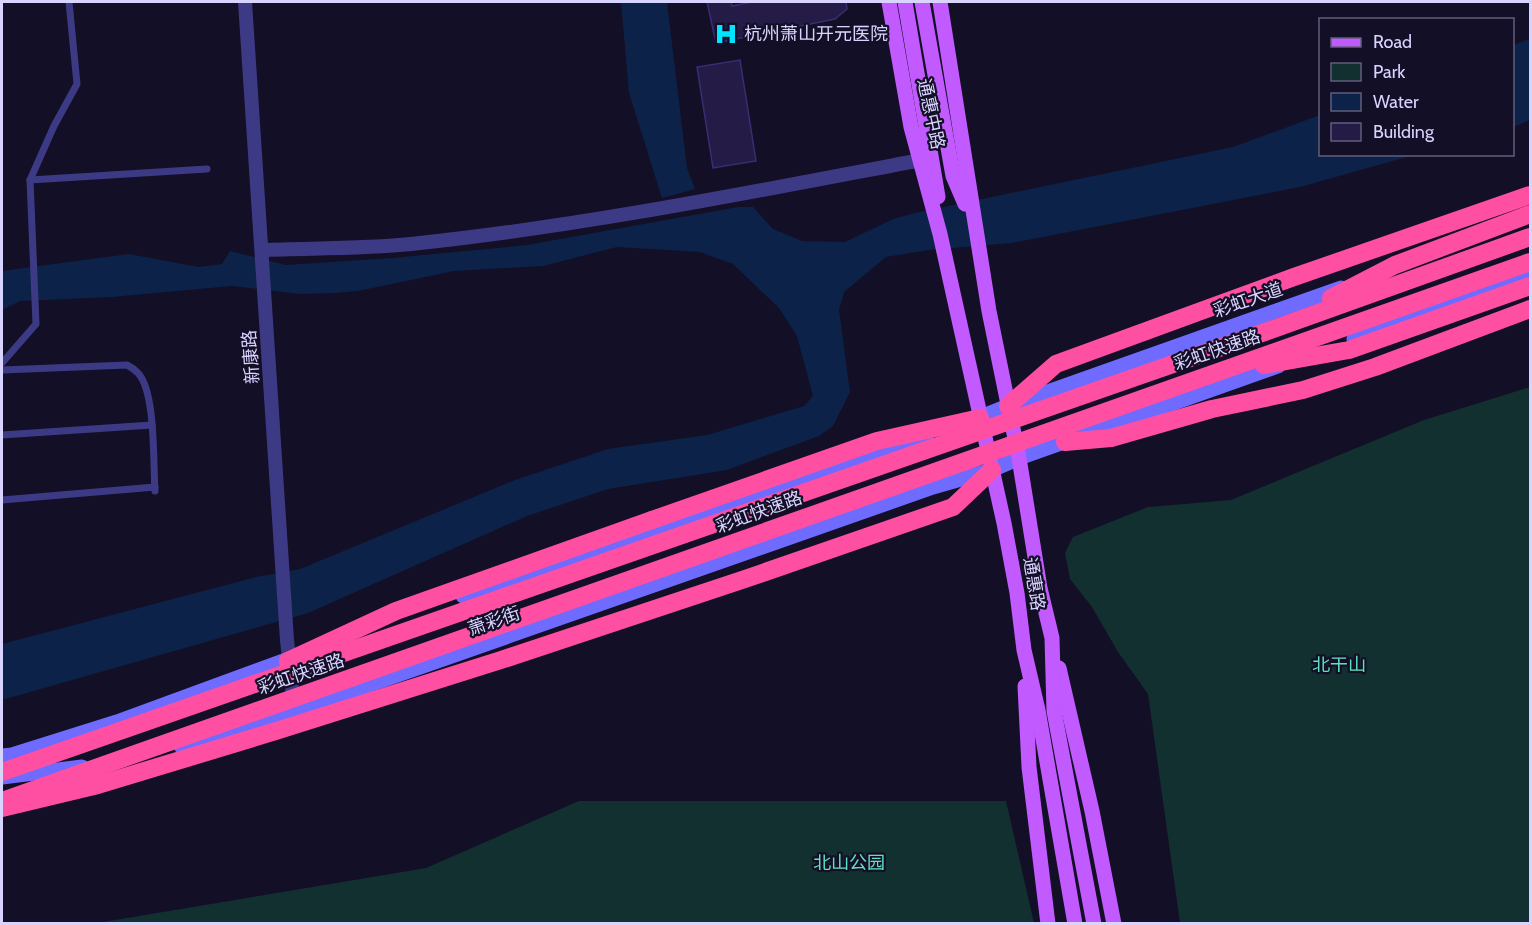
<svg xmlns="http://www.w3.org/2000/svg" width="1532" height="925" viewBox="0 0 1532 925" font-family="Cabin,'Noto Sans SC',sans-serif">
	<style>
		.green { fill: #12302f }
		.water { fill: #0c2248 }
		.building { fill: #241b47; stroke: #3b2d73; stroke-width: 1.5 }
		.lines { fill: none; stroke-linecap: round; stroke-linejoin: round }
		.lane { stroke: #3d3a85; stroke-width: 7 }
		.street { stroke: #3d3a85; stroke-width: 14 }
		.secondary { stroke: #6f6bff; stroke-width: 15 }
		.primary { stroke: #c25bff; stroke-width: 15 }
		.highway { stroke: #ff4fa3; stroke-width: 18 }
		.highway-bridge { stroke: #ff4fa3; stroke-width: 18 }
		.labels { text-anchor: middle; stroke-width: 4.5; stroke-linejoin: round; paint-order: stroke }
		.poi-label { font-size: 18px; fill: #d9d4ff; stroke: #130f26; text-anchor: start }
		.street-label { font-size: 18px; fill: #d9d4ff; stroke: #130f26 }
		.park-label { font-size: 18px; fill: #5fe0c0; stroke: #130f26 }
	</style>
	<rect width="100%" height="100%" fill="#130f26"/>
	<g class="green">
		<polygon points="1530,387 1530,923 1180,923 1148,694 1118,652 1092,607 1070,579 1065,553 1073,537 1148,507 1231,500 1424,420"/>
		<polygon points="579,801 1006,801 1034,923 97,923 426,868"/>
	</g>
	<g class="water">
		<polygon points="621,2 667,2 687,168 695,189 662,198 629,93"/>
		<polygon points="1530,39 1530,120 1513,127 1513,45"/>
		<polygon points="1320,115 1320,154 1414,155 1300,187 1012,243 929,250 886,257 844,292 839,310 850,392 833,426 819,436 727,470 608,489 527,516 308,613 2,700 2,644 256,577 300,569 515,480 608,449 707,435 804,406 813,396 797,336 779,308 733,264 700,252 617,247 543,266 454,271 358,291 334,293 300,294 232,286 112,297 20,301 2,310 2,271 129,254 199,267 222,264 230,251 286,265 392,258 527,245 738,207 753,207 773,229 802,241 845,242 893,219 915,213 1233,147"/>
	</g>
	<g class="building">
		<polygon points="707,2 731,2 732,6 752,2 846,2 847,9 835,19 716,43"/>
		<polygon points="740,60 756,161 713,168 697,67"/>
	</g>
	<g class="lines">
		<g class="lane">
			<polyline points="30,180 207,169"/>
			<polyline points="2,363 36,324 30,180 54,126 77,84 69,2"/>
			<path d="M2,370L127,365C131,367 135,370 138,373C156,392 153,464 155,491"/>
			<polyline points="2,435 152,425"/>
			<polyline points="2,500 155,487"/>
		</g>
		<g class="street">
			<polyline points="245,2 287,640 294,706"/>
			<path d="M262,250C311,248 362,249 411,244C583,226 752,192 921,160"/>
		</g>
		<g class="secondary">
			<polyline points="1354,339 1530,276"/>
			<polyline points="971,421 1008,406 1341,288"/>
			<polyline points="463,596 926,437"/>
			<polyline points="181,746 272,719 933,487 992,470 1019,458 1278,366"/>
			<polyline points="2,756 12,755 117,722 297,656"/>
			<polyline points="2,777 82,767"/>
		</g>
		<g class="primary">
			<polyline points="889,2 911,127 940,234 1004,523 1017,593 1024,650 1038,710 1075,924"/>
			<polyline points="905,2 938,197"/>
			<polyline points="922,2 953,176 965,204"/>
			<polyline points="940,2 989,311 1019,458 1040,588 1052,638 1054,711 1094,924"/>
			<polyline points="1059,668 1092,811 1114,924"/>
			<polyline points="1025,686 1029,767 1048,924"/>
		</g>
		<g class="highway">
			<polyline points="1008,406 1056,364 1294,277 1530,195"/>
			<polyline points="1065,442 1111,438 1212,409 1303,390 1375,367 1530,309"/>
			<polyline points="652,520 877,441 980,418"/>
			<polyline points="2,808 98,785 276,731 501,660 745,579 953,507 992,470"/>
		</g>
		<g class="highway-bridge">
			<polyline points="1331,298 1395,265 1530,214"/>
			<polyline points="1264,365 1349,350 1530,286"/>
			<polyline points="288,661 396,611 652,520"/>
			<polyline points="2,772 1265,332 1530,237"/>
			<polyline points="2,801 1530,262"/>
		</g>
	</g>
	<defs>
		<g id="hospital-bare" transform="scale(1.8)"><path d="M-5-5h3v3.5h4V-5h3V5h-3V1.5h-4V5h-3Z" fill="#00e5ff" stroke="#130f26" stroke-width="2.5" paint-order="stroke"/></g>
	</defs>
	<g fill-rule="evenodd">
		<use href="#hospital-bare" x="726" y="34"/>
	</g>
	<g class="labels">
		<g class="poi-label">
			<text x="744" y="40">杭州萧山开元医院</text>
		</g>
		<g class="street-label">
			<text transform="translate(931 114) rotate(78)" y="6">通惠中路</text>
			<text transform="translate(1248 300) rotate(-19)" y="6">彩虹大道</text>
			<text transform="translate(1217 350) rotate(-19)" y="6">彩虹快速路</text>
			<text transform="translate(251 357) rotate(-94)" y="6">新康路</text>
			<text transform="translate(759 512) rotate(-20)" y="6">彩虹快速路</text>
			<text transform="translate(1034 584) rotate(81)" y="6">通惠路</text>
			<text transform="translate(494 621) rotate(-19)" y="6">萧彩街</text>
			<text transform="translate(301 674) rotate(-19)" y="6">彩虹快速路</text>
		</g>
		<g class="park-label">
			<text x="1339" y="671">北干山</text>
			<text x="849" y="869">北山公园</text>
		</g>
	</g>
	<rect width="1532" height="925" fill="none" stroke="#d9d4ff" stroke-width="6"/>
	<rect x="1319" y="18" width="195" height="138" fill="#130f26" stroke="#625e7d" stroke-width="1.5"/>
	<rect x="1331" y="38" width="30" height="9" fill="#c25bff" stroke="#625e7d" stroke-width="1.5"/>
	<text x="1373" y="48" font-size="18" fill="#d9d4ff">Road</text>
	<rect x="1331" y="63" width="30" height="18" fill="#12302f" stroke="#625e7d" stroke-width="1.5"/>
	<text x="1373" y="78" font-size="18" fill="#d9d4ff">Park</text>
	<rect x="1331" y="93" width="30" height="18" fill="#0c2248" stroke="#625e7d" stroke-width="1.5"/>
	<text x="1373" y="108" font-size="18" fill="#d9d4ff">Water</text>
	<rect x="1331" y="123" width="30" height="18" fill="#241b47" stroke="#625e7d" stroke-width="1.5"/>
	<text x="1373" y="138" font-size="18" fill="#d9d4ff">Building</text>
</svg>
